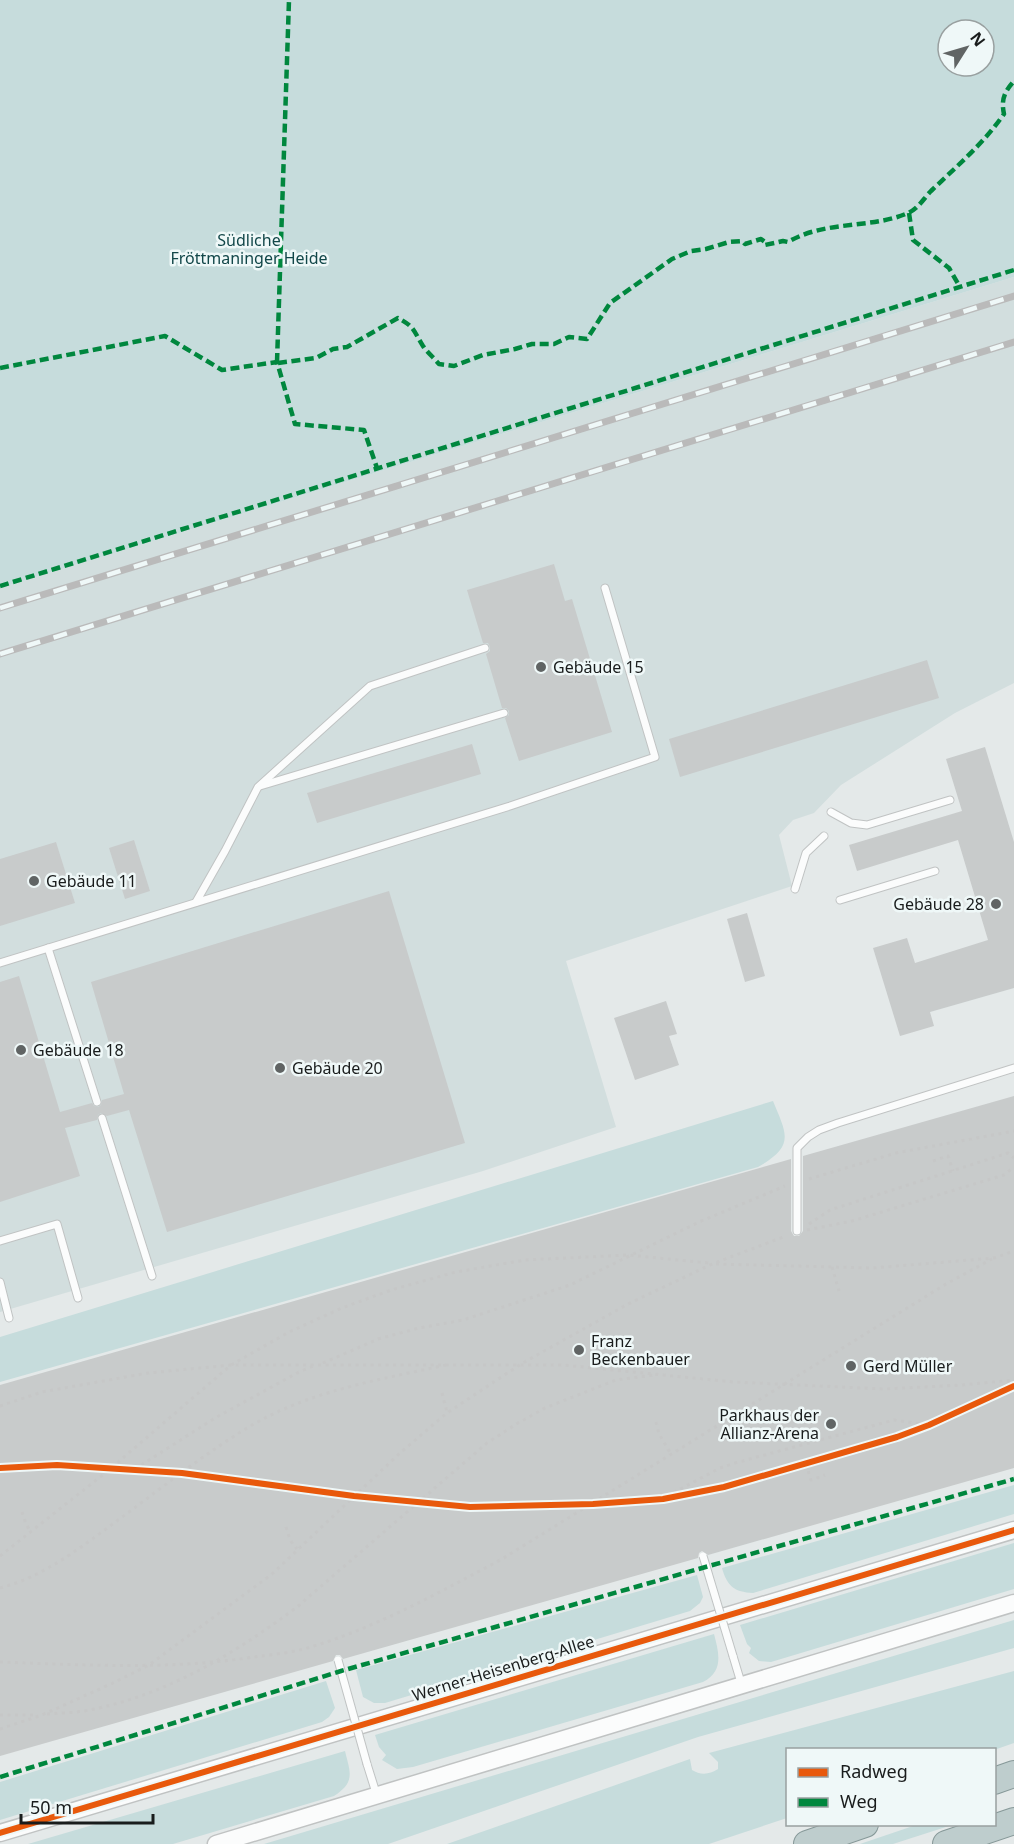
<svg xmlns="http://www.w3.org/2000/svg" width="1014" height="1844" viewBox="0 0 1014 1844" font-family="'Noto Sans',sans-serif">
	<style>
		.built { fill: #d2dede }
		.green { fill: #c6dcdc; fill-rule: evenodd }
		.building { fill: #c8cbcb }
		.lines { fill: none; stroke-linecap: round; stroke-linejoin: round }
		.service-casing { stroke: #c0c3c3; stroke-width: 9 }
		.tertiary-casing { stroke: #c0c3c3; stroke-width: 19 }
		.motorway-casing { stroke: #869898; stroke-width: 28 }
		.path { stroke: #c6c7c7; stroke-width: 3; stroke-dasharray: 3 4.5; stroke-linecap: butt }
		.service { stroke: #fbfcfc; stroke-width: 7 }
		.tertiary { stroke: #fbfcfc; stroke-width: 16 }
		.motorway { stroke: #becdcd; stroke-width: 26 }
		.rail-casing { stroke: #bababa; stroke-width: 7 }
		.rail { stroke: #eff8f8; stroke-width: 4.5; stroke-dasharray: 14; stroke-linecap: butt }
		.service-bridge-casing { stroke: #c0c3c3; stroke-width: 9; stroke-linecap: butt }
		.service-bridge { stroke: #fbfcfc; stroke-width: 7 }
		.quiet { stroke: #00873e; stroke-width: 4.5; stroke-dasharray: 9 4.5; stroke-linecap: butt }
		.cycleway-casing { stroke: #eff8f8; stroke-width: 10 }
		.cycleway { stroke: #e8590c; stroke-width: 6 }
		.poi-dot { fill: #606464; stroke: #eff8f8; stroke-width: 2 }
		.labels { text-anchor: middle; stroke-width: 5; stroke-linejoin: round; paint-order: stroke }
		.park-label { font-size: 16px; fill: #124749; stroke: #eff8f8 }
		.poi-label { font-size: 16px; fill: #191c1c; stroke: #eff8f8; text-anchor: start }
		.street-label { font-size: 16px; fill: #191c1c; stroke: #eff8f8 }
	</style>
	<rect width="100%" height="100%" fill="#e4e9e9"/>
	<polygon class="built" points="1014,277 1014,683 955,713 841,785 814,813 793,820 779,835 792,886 566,961 616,1127 483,1171 0,1312 0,588"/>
	<g class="green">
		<path d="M0,0H1014V277L0,588ZM948,30H984V66H948Z"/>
		<path d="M773,1101C787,1135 795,1146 758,1167L0,1382V1337Z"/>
		<path d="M1014,1485V1514L753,1593C734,1592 727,1586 722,1568Z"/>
		<polygon points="1014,1543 1014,1589 771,1662 759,1661 749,1653 751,1648 747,1644 740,1625"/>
		<polygon points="697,1575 703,1597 700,1603 690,1611 385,1703 374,1703 363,1697 356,1670"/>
		<polygon points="1014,1620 1014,1648 698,1737 388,1844 264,1844"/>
		<path d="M714,1634C719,1653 724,1671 703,1682L413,1767L397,1769L382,1760L386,1755L379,1747L375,1735Z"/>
		<path d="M1014,1671V1743L994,1750H788L787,1818L709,1844H447L690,1759L692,1770C700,1775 709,1775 718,1769V1762L709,1753Z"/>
		<polygon points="326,1681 335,1708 329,1717 322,1722 0,1820 0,1782"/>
		<path d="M345,1751C350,1772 356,1782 334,1796L173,1844H28Z"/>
		<polygon points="919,1824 952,1825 893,1844 860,1844"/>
	</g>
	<g class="building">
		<polygon points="554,564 565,601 572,599 612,732 519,761 505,718 509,715 509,711 506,708 502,708 486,654 490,651 490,647 488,643 483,643 467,590"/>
		<polygon points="927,660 939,698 680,777 669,739"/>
		<polygon points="472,744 481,774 317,823 307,793"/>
		<polygon points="985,747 1014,842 1014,988 930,1012 934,1026 900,1036 873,948 907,938 915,963 988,940 958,840 857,871 849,845 962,811 946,759"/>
		<polygon points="134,840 150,891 125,899 109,848"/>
		<polygon points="56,842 75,903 0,926 0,859"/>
		<polygon points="389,891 465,1143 167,1232 129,1110 107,1116 101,1113 98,1115 97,1120 65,1128 80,1176 0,1202 0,982 19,976 60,1112 92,1103 94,1106 98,1107 101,1105 102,1100 124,1094 91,982"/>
		<polygon points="747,913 765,976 745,982 727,919"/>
		<polygon points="666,1001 677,1034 669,1036 679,1065 635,1080 614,1018"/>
		<polygon points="1014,1096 1014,1468 708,1555 702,1551 699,1553 698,1558 343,1659 340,1655 336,1655 333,1661 0,1756 0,1385 791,1159 791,1231 794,1236 799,1236 803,1231 803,1156"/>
	</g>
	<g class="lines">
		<g class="service-casing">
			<g id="service">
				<polyline points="260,786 504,713"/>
				<polyline points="831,812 851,823 867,825 950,800"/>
				<polyline points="795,889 806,853 824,836"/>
				<polyline points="840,900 935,871"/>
				<polyline points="196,902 225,851 258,787 370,686 485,648"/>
				<polyline points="48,948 97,1102"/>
				<polyline points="0,963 510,806 655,757 605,588"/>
				<polyline points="102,1118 152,1276"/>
				<polyline points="797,1231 797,1148 808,1137 819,1130 838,1123 1014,1068"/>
				<polyline points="0,1241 57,1224 78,1298"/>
				<polyline points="0,1282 9,1318"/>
				<polyline points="733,1656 742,1686"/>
				<polyline points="367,1764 377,1796"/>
			</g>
		</g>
		<g class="tertiary-casing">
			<g id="tertiary">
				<polyline points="0,1833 1014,1530"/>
				<polyline points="216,1844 1014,1603"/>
			</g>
		</g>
		<g class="motorway-casing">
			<g id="motorway">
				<polyline points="994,1781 1014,1774"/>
				<polyline points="807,1844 865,1824"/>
				<polyline points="946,1844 1014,1821"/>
			</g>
		</g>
		<g class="path">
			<polyline points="933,1161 948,1156 953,1171"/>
			<polyline points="809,1179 896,1153 1014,1131"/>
			<polyline points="809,1224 830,1210 1008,1153 1014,1158"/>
			<polyline points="807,1230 852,1221 1004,1175 1014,1167"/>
			<polyline points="716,1264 873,1268 994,1258 1014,1251"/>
			<polyline points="832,1267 839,1291"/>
			<polyline points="323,1363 378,1339 419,1328 463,1320 570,1285 699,1222 785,1186"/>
			<polyline points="442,1393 447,1412"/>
			<polyline points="0,1406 42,1392 148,1373 231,1365 563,1365 734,1382 884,1389 962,1385 1014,1380"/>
			<polyline points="656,1422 659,1434 671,1454"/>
			<polyline points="806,1464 811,1480 825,1475"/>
			<polyline points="0,1468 57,1465 182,1473 354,1496 470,1507 593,1504 663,1499 724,1487 897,1437 929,1425 1014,1386"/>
			<polyline points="135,1469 215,1418 299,1372 316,1365"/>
			<polyline points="667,1496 720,1468 735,1463 894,1420 928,1425"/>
			<polyline points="22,1512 26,1524 31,1532"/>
			<polyline points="286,1527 290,1540 297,1549"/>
			<polyline points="0,1556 109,1470 231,1365 289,1332 342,1308 391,1290 456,1272 525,1260 628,1255 709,1263"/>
			<path d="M0,1588C42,1577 76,1551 110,1526C155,1493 200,1457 247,1428C308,1391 378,1380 446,1365"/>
			<path d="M0,1662C85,1665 170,1670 254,1657C270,1655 288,1653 304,1649C374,1629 438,1593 502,1559L946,1284L992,1259"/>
			<path d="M47,1714C59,1713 72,1713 84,1711C163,1697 233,1655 297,1607L487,1443L518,1423L545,1408L616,1380L654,1375"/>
			<polyline points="0,1715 37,1715"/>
			<polyline points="0,1729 42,1715 113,1683 149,1665 272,1574 400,1453 447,1413 521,1364 628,1304 712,1264 786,1236"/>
		</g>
		<use href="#service" class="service"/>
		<use href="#tertiary" class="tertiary"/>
		<use href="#motorway" class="motorway"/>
		<g class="rail-casing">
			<g id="rail">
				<polyline points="0,608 1014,296"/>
				<polyline points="0,654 1014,342"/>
			</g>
		</g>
		<use href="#rail" class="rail"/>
		<g class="service-bridge-casing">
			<g id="service-bridge">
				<polyline points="703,1556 733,1656"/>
				<polyline points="338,1660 367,1764"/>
			</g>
		</g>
		<use href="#service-bridge" class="service-bridge"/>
		<g class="quiet">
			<polyline points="909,213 913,240 949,268 960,287"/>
			<polyline points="277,362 289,0"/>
			<path d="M278,363L316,358L333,349L347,347L398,318C415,327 413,330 423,346C427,352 434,358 439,364L454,366L483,355L515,349L532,344H554L569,337L587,339L610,303L672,259L691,251L706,249L729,242L742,241L745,244L761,239L765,242V245L783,241L788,242C825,220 872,229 908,213C918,209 924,198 931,191C957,166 983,144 1004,114C1001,100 1004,92 1014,81"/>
			<polyline points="0,368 165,336 222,370 277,362 295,424 364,430 377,468"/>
			<polyline points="0,586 1014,270"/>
			<polyline points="0,1777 341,1671 1014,1479"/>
		</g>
		<g class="cycleway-casing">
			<g id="cycleway">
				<polyline points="0,1468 57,1465 182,1473 354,1496 470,1507 593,1504 663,1499 724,1487 897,1437 929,1425 1014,1386"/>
				<polyline points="0,1833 1014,1530"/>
			</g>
		</g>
		<use href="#cycleway" class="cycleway"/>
	</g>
	<g class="poi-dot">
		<circle cx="541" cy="667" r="6"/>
		<circle cx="34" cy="881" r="6"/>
		<circle cx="996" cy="904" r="6"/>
		<circle cx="21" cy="1050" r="6"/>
		<circle cx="280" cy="1068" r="6"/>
		<circle cx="579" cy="1350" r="6"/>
		<circle cx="851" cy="1366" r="6"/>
		<circle cx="831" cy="1424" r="6"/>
	</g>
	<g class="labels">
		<g class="park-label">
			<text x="249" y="246">Südliche<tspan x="249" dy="18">Fröttmaninger Heide</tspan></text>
		</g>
		<g class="poi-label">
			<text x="553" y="673">Gebäude 15</text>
			<text x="46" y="887">Gebäude 11</text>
			<text x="984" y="910" text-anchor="end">Gebäude 28</text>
			<text x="33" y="1056">Gebäude 18</text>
			<text x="292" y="1074">Gebäude 20</text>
			<text x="591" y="1347">Franz<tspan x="591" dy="18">Beckenbauer</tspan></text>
			<text x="863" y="1372">Gerd Müller</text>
			<text x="819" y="1421" text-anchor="end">Parkhaus der<tspan x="819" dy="18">Allianz-Arena</tspan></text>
		</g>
		<g class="street-label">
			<text transform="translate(503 1668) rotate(-17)" y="6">Werner-Heisenberg-Allee</text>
		</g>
	</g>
	<rect x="786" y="1748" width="210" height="78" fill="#eff8f8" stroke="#99a0a0" stroke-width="1.5"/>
	<rect x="798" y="1768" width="30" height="9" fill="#e8590c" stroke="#99a0a0" stroke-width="1.5"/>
	<text x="840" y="1778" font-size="18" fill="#191c1c">Radweg</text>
	<rect x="798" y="1798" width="30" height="9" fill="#00873e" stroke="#99a0a0" stroke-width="1.5"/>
	<text x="840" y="1808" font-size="18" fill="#191c1c">Weg</text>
	<g transform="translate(966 48) rotate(53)"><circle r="28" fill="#eff8f8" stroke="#99a0a0" stroke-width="1.5"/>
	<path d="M0-4.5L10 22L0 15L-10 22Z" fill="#606464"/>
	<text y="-9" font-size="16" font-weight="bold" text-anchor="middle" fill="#191c1c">N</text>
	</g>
	<path d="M21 1814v9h132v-9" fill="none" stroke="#191c1c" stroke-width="3"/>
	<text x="30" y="1814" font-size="18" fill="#191c1c" stroke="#eff8f8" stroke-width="4.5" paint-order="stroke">50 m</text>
</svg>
